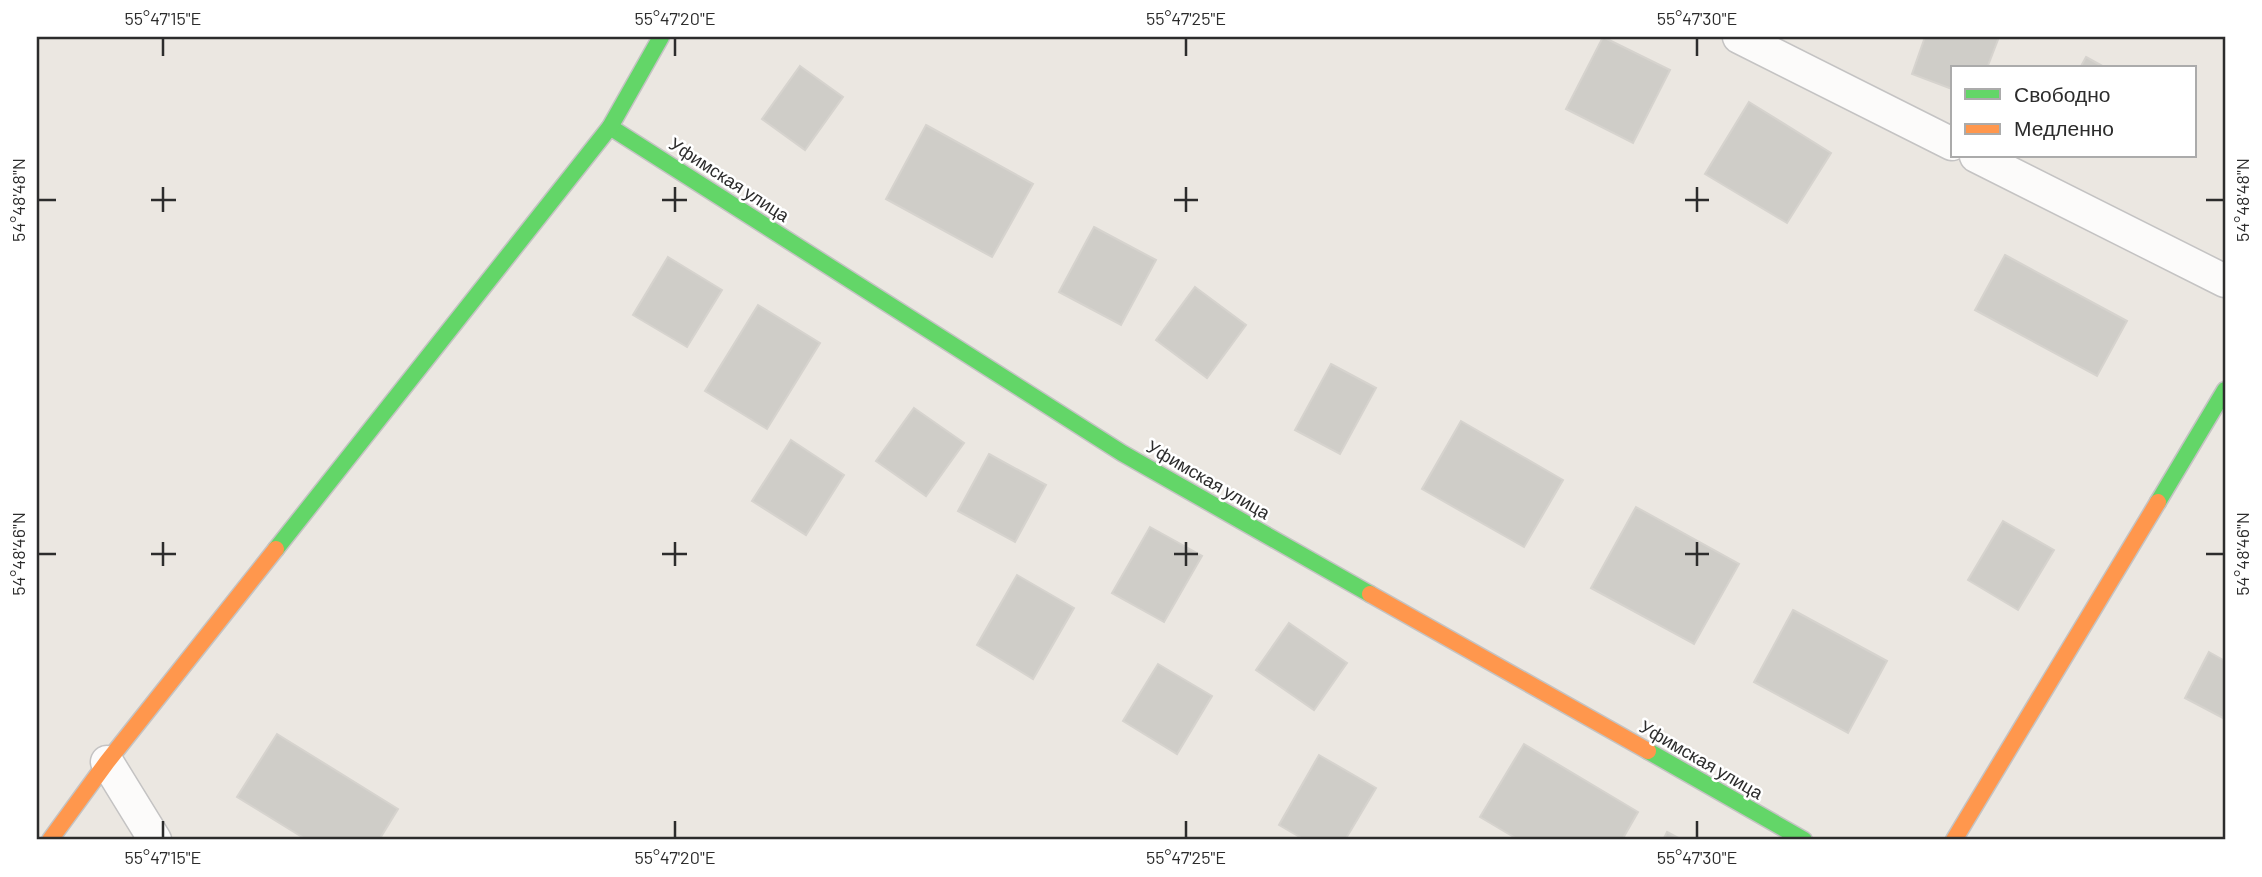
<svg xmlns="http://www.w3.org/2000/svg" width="2262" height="877" viewBox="0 0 2262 877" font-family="Barlow,sans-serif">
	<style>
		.building { fill: #cfcdc8; stroke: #d6d3ce; stroke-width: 2 }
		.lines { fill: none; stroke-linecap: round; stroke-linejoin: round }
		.street-casing { stroke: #c4c3c3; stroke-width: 35 }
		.fast-casing { stroke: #c4c3c3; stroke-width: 19 }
		.slow-casing { stroke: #c4c3c3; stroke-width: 19 }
		.street { stroke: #fcfbfa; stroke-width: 32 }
		.fast { stroke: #63d668; stroke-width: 16 }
		.slow { stroke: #ff974d; stroke-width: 16 }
		.ticks { fill: none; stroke: #2c2c2c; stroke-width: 2.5 }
		.labels { text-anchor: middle; stroke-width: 5; stroke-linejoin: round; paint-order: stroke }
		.street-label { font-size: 18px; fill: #2c2c2c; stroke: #fff }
		.neatline { fill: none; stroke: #2c2c2c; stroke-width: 2.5 }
		.ticks-label { font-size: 18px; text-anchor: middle; fill: #2c2c2c }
	</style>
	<rect width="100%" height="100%" fill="#ebe7e1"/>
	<g class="building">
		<polygon points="1603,37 1670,70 1633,143 1566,109"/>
		<polygon points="1925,37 1999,37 1987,68 1952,68 1952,89 1912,74"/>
		<polygon points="2086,57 2106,68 2080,68"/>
		<polygon points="800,66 843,97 805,150 762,119"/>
		<polygon points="1749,102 1831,153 1787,223 1705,174"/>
		<polygon points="926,125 1033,184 992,257 886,199"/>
		<polygon points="1094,227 1156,260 1121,325 1059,292"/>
		<polygon points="2005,255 2127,321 2097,376 1975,310"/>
		<polygon points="668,257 722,290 687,347 633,315"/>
		<polygon points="1195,287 1246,325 1207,378 1156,340"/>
		<polygon points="758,305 820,343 767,429 705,391"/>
		<polygon points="1331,364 1376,388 1340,454 1295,430"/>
		<polygon points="914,408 964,443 926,496 876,461"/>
		<polygon points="1461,421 1563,480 1524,547 1422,489"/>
		<polygon points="791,440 844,475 806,535 752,501"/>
		<polygon points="989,454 1046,485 1015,542 958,511"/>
		<polygon points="1636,507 1739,564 1694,644 1591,588"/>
		<polygon points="2003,521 2054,550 2018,610 1968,580"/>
		<polygon points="1150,527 1202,556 1164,622 1112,593"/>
		<polygon points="1017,575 1074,608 1033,679 977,645"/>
		<polygon points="1793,610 1887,661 1848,733 1754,682"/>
		<polygon points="1289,623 1347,663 1314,710 1256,670"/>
		<polygon points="2209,652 2225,661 2225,719 2185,698"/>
		<polygon points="1158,664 1212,696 1177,754 1123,721"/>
		<polygon points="277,734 398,809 379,840 307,840 237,797"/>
		<polygon points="1524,744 1638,812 1622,840 1519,840 1480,817"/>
		<polygon points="1319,755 1376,788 1345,840 1305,840 1279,825"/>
		<polygon points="1667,832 1682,840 1663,840"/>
	</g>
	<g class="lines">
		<g class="street-casing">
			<g id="street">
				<polyline points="1739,37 1952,144"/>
				<polyline points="1976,156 2225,281"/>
				<polyline points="107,762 155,840"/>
			</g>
		</g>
		<g class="fast-casing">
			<g id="fast">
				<polyline points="610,127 1122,453 1370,594"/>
				<polyline points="2158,502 2225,390"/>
				<polyline points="276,549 610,127 661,37"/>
				<polyline points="1648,751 1804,840"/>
			</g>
		</g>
		<g class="slow-casing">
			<g id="slow">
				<polyline points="1370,594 1648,751"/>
				<polyline points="50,840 107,762 276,549"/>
				<polyline points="1954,840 2158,502"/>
			</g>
		</g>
		<use href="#street" class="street"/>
		<use href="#fast" class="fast"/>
		<use href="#slow" class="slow"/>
	</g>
	<path class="ticks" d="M163,38V56M675,38V56M1186,38V56M1697,38V56M163,187V212M675,187V212M1186,187V212M1697,187V212M38,200H56M151,200H176M662,200H687M1174,200H1198M1685,200H1709M2206,200H2224M163,542V566M675,542V566M1186,542V566M1697,542V566M38,554H56M151,554H176M662,554H687M1174,554H1198M1685,554H1709M2206,554H2224M163,821V838M675,821V838M1186,821V838M1697,821V838"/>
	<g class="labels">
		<g class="street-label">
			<text transform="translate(729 180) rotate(33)" y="6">Уфимская улица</text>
			<text transform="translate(1208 480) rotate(30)" y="6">Уфимская улица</text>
			<text transform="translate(1701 760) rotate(30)" y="6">Уфимская улица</text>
		</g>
	</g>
	<rect width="2262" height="877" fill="none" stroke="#ffffff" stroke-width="77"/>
	<rect x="1951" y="66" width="245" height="91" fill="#ffffff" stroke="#ababab" stroke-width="2"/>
	<rect x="1965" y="89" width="35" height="10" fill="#63d668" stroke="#ababab" stroke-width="2"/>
	<text x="2014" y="102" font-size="21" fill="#2c2c2c">Свободно</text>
	<rect x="1965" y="124" width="35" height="10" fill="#ff974d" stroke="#ababab" stroke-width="2"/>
	<text x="2014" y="136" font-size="21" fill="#2c2c2c">Медленно</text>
	<rect x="38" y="38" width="2186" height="800" class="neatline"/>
	<g class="ticks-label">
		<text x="163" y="25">55°47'15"E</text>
		<text x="675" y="25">55°47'20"E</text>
		<text x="1186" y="25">55°47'25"E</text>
		<text x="1697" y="25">55°47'30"E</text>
		<text transform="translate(19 200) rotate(-90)" y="6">54°48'48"N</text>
		<text transform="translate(2243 200) rotate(-90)" y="6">54°48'48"N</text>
		<text transform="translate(19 554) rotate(-90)" y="6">54°48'46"N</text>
		<text transform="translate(2243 554) rotate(-90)" y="6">54°48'46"N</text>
		<text x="163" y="864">55°47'15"E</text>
		<text x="675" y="864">55°47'20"E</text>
		<text x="1186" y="864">55°47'25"E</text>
		<text x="1697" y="864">55°47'30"E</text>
	</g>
</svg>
